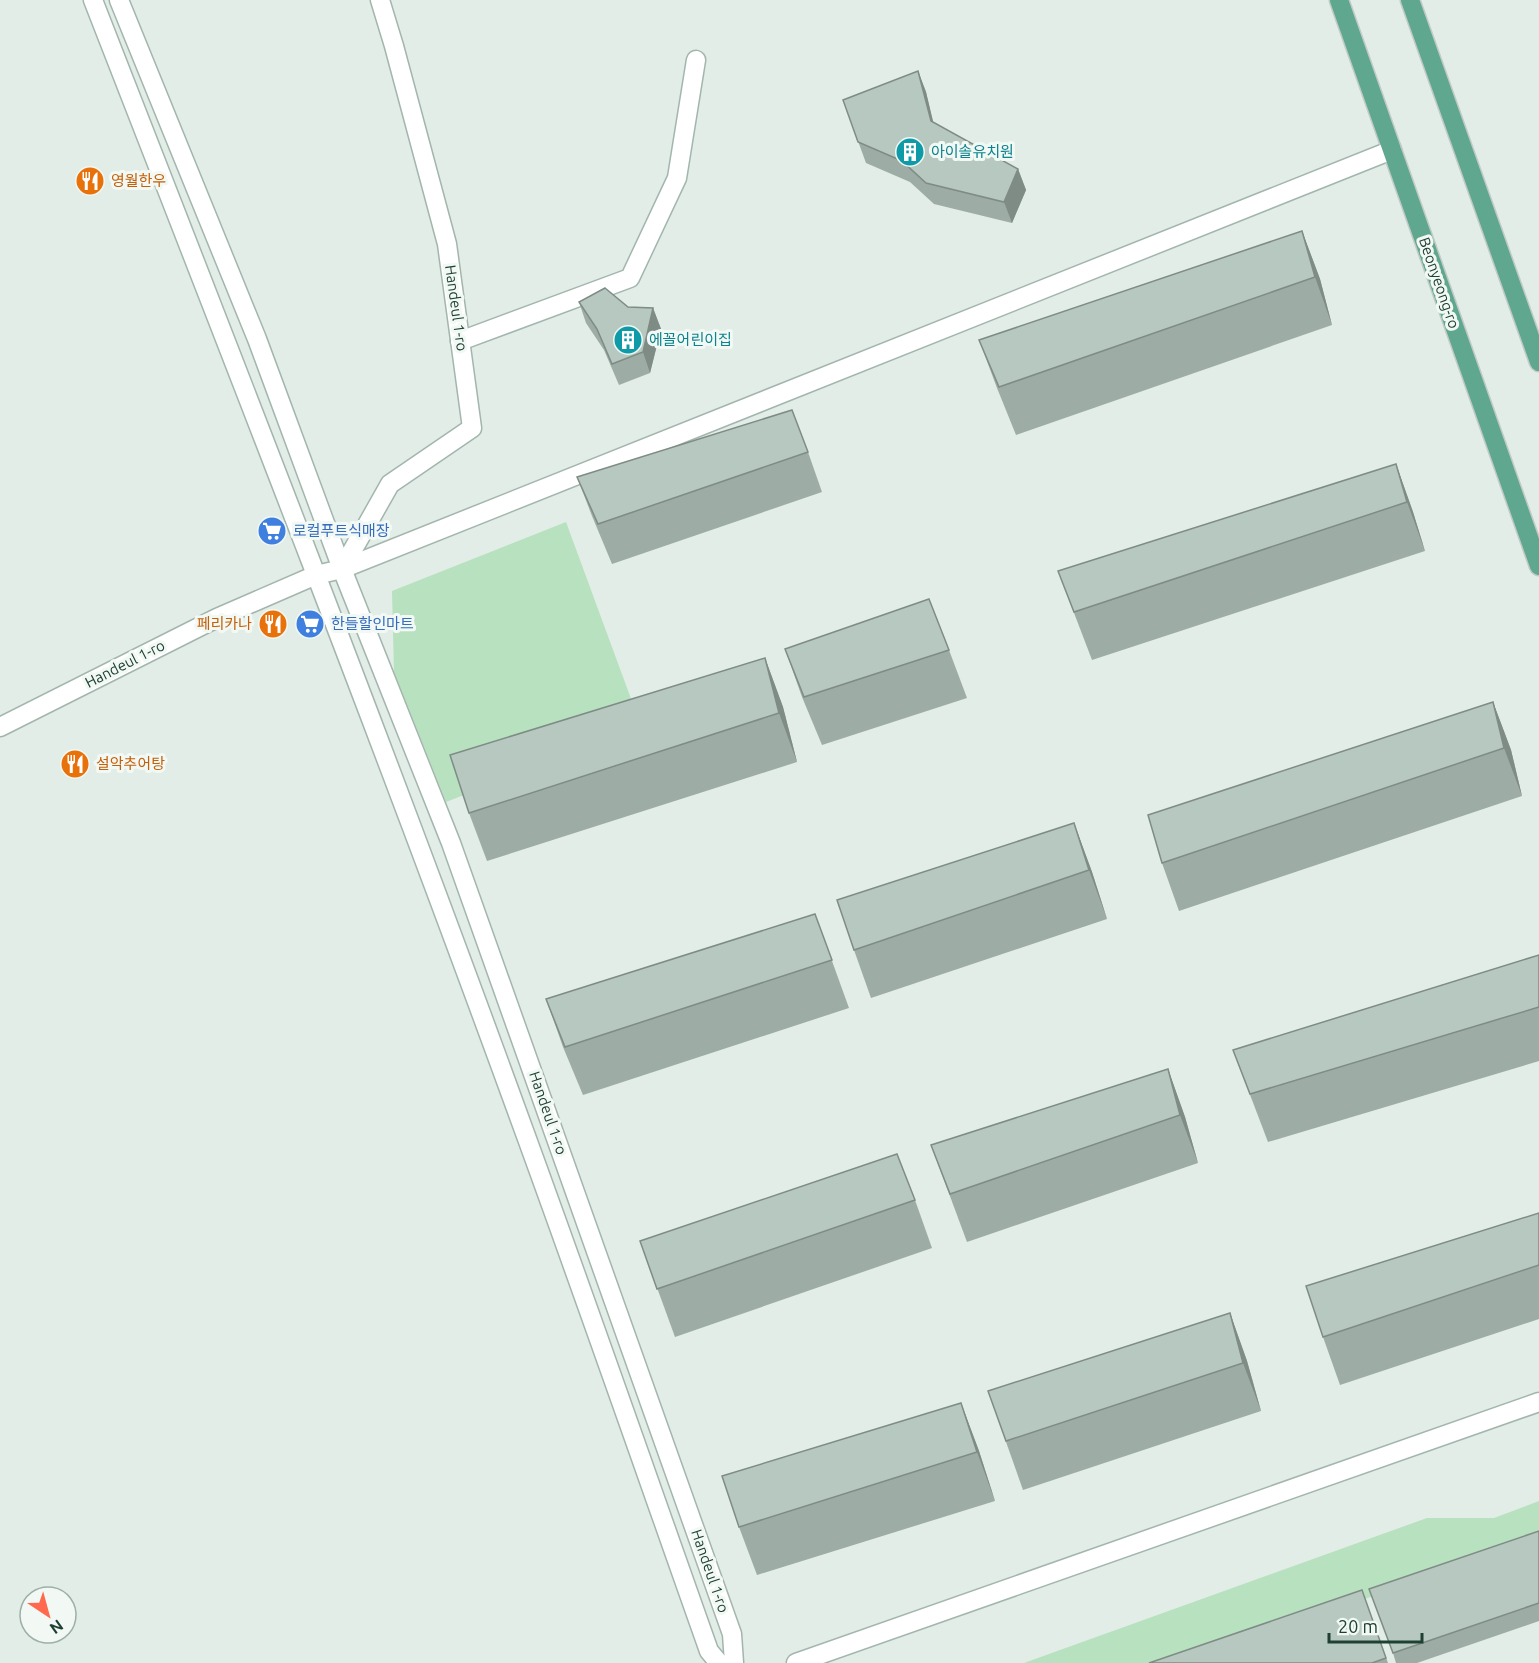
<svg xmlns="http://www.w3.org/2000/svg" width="1539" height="1663" viewBox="0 0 1539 1663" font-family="Ubuntu,'Noto Sans KR',sans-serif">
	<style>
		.green { fill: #b7e1bf }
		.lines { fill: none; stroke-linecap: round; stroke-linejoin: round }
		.minor-casing { stroke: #a3b6ad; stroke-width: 21 }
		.major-casing { stroke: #c0cac6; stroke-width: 21 }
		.minor { stroke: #fff; stroke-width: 18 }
		.major { stroke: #60a78f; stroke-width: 18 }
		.wall { fill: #9daca4 }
		.shaded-wall { fill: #7f8c86 }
		.building { fill: #b6c8bf; stroke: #7f8c86; stroke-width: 1.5 }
		.labels { text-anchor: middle; stroke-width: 6; stroke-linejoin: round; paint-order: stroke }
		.culture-label { font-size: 15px; fill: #0d838f; stroke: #f2f9f5; text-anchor: start }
		.food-label { font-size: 15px; fill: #c56008; stroke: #f2f9f5; text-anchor: start }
		.street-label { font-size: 15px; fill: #1f4034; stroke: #f2f9f5 }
		.shop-label { font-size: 15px; fill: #366cbe; stroke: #f2f9f5; text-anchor: start }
	</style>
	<rect width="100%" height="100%" fill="#e1ede6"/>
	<g class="green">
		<polygon points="566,522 641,726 446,802 394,672 392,591"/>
		<polygon points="1539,1501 1539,1540 1175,1663 1024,1663 1427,1518 1494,1518"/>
	</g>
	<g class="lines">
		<g class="minor-casing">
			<g id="minor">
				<path d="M93,0C239,374 385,748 522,1125C586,1300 647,1476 709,1651L719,1663"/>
				<polyline points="119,0 257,339 342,569 451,843 732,1634 734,1663"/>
				<polyline points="460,341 630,278 677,178 696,60"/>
				<polyline points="342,569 390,484 472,428 447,244 394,46 380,0"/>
				<polyline points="0,727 217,618 316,575 342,569 1392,150"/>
				<polyline points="796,1663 1539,1402"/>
			</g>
		</g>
		<g class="major-casing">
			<g id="major">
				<polyline points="1339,0 1539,566"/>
				<polyline points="1410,0 1539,362"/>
			</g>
		</g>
		<use href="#minor" class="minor"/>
		<use href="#major" class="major"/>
	</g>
	<g class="wall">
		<polygon points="918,71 926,92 933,122 1018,169 1026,190 1012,223 934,204 910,182 866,163 843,100"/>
		<polygon points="1302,231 1320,279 1332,325 1016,435 997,388 979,340"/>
		<polygon points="579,302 628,307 653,308 661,329 650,373 619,385 604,350 586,323"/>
		<polygon points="808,452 822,492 612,564 592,516 577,477"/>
		<polygon points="1396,464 1413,512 1425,551 1092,660 1058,571"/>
		<polygon points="785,649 949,650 967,698 822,745 802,697"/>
		<polygon points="765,658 783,707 797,762 487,861 469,813"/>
		<polygon points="1493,702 1511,750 1522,796 1179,911 1162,863"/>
		<polygon points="1074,823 1092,872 1107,919 871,998 854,950"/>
		<polygon points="815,914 849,1008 583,1095 563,1047 546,999"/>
		<polygon points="1539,955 1539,1061 1268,1142 1233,1050"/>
		<polygon points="1168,1069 1185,1117 1198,1163 967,1242 931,1145"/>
		<polygon points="915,1200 932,1248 675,1337 640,1241"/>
		<polygon points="1539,1213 1539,1319 1340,1385 1323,1337"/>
		<polygon points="1230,1313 1247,1361 1261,1411 1023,1490 988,1391"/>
		<polygon points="961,1403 979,1451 995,1501 757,1575 739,1527"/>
		<polygon points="1539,1531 1539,1621 1417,1663 1396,1663 1393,1653"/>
		<polygon points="1362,1590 1388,1663 1149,1663"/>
	</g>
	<g class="shaded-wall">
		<polygon points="918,71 926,92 938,142 931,121"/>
		<polygon points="1018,169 1026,190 1012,223 1004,202"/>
		<polygon points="1302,231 1320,279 1332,325 1315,277"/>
		<polygon points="653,308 661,329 650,373 643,352"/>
		<polygon points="1396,464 1413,512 1425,551 1407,502"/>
		<polygon points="765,658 783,707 797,762 779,713"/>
		<polygon points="1493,702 1511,750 1522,796 1504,748"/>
		<polygon points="1074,823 1092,872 1107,919 1089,870"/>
		<polygon points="1168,1069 1185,1117 1198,1163 1180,1115"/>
		<polygon points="1230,1313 1247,1361 1261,1411 1243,1363"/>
		<polygon points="961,1403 979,1451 995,1501 977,1452"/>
	</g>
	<g class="building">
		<polygon points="918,71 931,121 1018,169 1004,202 926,183 902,161 858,142 843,100"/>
		<polygon points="1302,231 1315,277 999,387 979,340"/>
		<polygon points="605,288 628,307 653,308 643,352 612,364 597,329 579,302"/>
		<polygon points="792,410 808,452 598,524 577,477"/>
		<polygon points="1396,464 1407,502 1074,612 1058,571"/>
		<polygon points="929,599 949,650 804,697 785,649"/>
		<polygon points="765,658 779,713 469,813 450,755"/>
		<polygon points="1493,702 1504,748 1162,863 1148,815"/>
		<polygon points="1074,823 1089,870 854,950 837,900"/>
		<polygon points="815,914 832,960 565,1047 546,999"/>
		<polygon points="1539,955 1539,1007 1250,1094 1233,1050"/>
		<polygon points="1168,1069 1180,1115 950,1194 931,1145"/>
		<polygon points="897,1154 915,1200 657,1289 640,1241"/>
		<polygon points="1539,1213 1539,1265 1323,1337 1306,1286"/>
		<polygon points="1230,1313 1243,1363 1006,1441 988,1391"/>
		<polygon points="961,1403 977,1452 739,1527 722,1476"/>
		<polygon points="1539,1531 1539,1603 1393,1653 1369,1589"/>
		<polygon points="1362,1590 1386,1658 1372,1663 1149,1663"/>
	</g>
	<defs>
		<g id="building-disc" transform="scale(1.5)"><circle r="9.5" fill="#0f9aa8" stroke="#f2f9f5"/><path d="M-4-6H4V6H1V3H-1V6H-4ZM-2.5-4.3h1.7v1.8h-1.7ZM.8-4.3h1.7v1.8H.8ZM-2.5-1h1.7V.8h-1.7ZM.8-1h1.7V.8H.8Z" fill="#fff"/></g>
		<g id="restaurant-disc" transform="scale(1.5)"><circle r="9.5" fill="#e8710a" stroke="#f2f9f5"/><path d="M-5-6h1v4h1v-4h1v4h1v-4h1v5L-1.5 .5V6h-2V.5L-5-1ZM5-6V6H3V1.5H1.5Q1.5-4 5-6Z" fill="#fff"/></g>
		<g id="supermarket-disc" transform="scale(1.5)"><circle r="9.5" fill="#3f7fe0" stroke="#f2f9f5"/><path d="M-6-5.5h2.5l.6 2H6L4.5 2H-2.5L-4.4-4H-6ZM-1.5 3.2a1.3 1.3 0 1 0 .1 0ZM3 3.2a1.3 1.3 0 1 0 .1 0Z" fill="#fff"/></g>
	</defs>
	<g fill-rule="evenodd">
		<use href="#building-disc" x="910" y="152"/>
		<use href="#restaurant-disc" x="90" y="181"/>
		<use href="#building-disc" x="628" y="340"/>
		<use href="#supermarket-disc" x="272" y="531"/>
		<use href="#restaurant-disc" x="273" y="624"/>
		<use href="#supermarket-disc" x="310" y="624"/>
		<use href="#restaurant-disc" x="75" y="764"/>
	</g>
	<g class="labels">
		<g class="culture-label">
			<text x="931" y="157">아이솔유치원</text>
			<text x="649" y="345">에꼴어린이집</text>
		</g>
		<g class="food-label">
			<text x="111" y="186">영월한우</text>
			<text x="252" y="629" text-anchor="end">페리카나</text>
			<text x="96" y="769">설악추어탕</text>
		</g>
		<g class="street-label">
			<text transform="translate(1439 283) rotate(71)" y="5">Beonyeong-ro</text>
			<text transform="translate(456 308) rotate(82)" y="5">Handeul 1-ro</text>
			<text transform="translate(125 664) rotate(-27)" y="5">Handeul 1-ro</text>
			<text transform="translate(548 1113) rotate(71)" y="5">Handeul 1-ro</text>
			<text transform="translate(710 1571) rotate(71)" y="5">Handeul 1-ro</text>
		</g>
		<g class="shop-label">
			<text x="293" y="536">로컬푸트식매장</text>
			<text x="331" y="629">한들할인마트</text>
		</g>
	</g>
	<g transform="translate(48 1615) rotate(144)"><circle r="28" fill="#f2f9f5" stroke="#9eafa8" stroke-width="1.5"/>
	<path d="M0-4.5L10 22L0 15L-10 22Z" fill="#ff694d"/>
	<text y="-9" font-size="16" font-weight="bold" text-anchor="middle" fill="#1f4034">N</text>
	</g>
	<path d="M1329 1633v9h93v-9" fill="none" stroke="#1f4034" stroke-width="3"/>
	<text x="1338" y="1633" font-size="18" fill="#1f4034" stroke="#f2f9f5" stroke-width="4.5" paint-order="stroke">20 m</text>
</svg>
